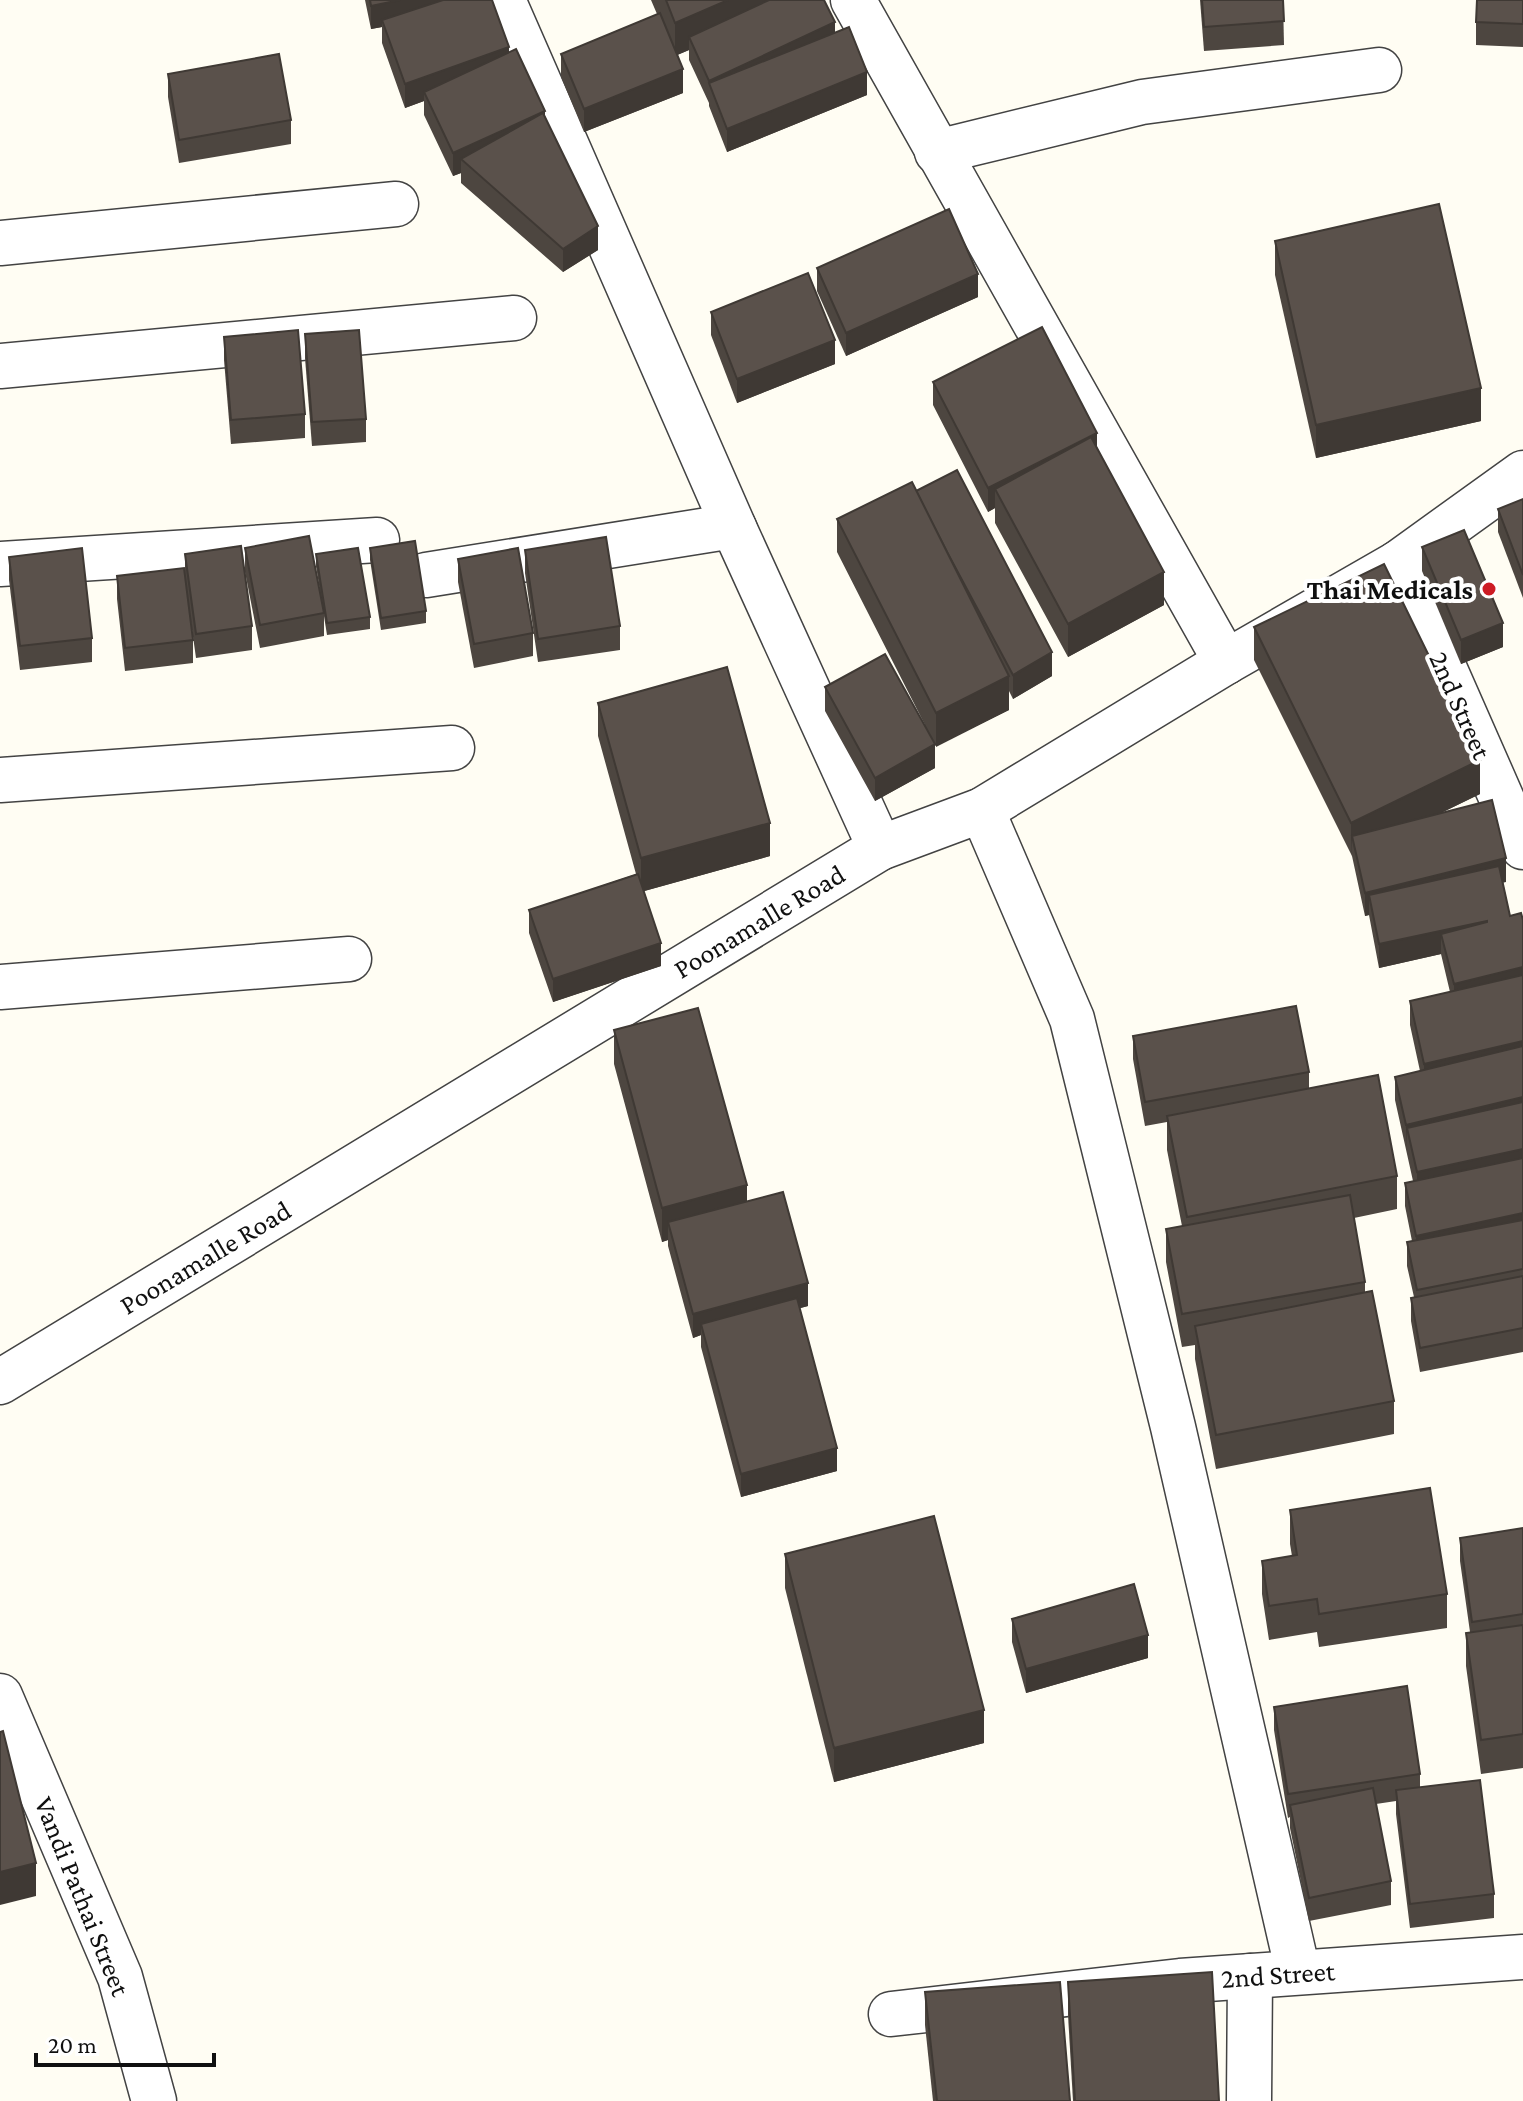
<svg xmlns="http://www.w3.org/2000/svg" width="1523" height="2101" viewBox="0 0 1523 2101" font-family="'Crimson Pro',serif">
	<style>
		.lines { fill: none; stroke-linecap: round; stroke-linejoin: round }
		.minor-casing { stroke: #434343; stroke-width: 47 }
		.minor { stroke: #fff; stroke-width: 44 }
		.wall { fill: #4d4640 }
		.shaded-wall { fill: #3f3934 }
		.building { fill: #5a514b; stroke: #3f3934; stroke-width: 2 }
		.poi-dot { fill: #cd1c25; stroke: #fff; stroke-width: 3 }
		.labels { text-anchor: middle; stroke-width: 8; stroke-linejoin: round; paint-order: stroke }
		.poi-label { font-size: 28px; font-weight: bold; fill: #101010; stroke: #fff; text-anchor: end }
		.street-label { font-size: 28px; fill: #101010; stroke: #fff }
	</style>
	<rect width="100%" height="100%" fill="#fffdf3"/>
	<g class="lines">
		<g class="minor-casing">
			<g id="minor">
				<polyline points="503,0 735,530 880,848"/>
				<polyline points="853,0 1226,662"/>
				<polyline points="937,152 1142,102 1379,70"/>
				<polyline points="0,243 396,204"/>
				<polyline points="0,366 514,318"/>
				<polyline points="1398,563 1523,847"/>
				<polyline points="0,564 377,540"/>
				<polyline points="426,575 733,526 735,530"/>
				<polyline points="0,780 452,748"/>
				<polyline points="982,810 1072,1019 1173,1427 1298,1972"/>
				<polyline points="0,987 349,959"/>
				<polyline points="0,1382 880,848 982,810 1226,662 1398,563 1523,473"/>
				<polyline points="0,1696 120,1977 154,2101"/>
				<polyline points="891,2014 1180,1981 1523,1957"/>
				<polyline points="1249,2101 1250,1976"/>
			</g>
		</g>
		<use href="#minor" class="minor"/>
	</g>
	<g class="wall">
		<polygon points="365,0 492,0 509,53 545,116 598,250 563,272 461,183 461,173 453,176 424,115 424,101 405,108 382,43 382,27 371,29"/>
		<polygon points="651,0 824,0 835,33 867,95 727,152 709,106 709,103 689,60 689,50 677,55 683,93 584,132 561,77 561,54 657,14"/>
		<polygon points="1200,0 1283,0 1284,45 1204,51"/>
		<polygon points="1523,0 1523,47 1476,45 1476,22"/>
		<polygon points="168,74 291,120 291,144 179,163 168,97"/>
		<polygon points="1275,241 1481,421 1316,458 1275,275"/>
		<polygon points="817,268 978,297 846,356 817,291"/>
		<polygon points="711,312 835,364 737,403 711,335"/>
		<polygon points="305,334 366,419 366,442 312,446 305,358"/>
		<polygon points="224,337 305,414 305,438 231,444 224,360"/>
		<polygon points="933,382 1097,447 1164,605 1068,657 995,523 995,508 988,512 933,405"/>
		<polygon points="916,491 1052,676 1013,699 1009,691 1009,710 935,746 935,768 875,801 825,711 825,687 925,725 837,552 837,519"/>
		<polygon points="1523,499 1523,598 1498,532 1498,509"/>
		<polygon points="1422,547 1503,647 1461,664 1422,571"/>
		<polygon points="245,548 324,613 324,636 260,648 245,572"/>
		<polygon points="370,548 426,611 426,623 381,630 370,560"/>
		<polygon points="525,550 620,626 620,650 538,662 525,573"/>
		<polygon points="185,554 252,626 252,650 196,658 190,615 193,640 193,663 125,671 117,599 117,576 185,572"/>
		<polygon points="316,554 370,617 370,629 327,635 316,566"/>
		<polygon points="9,557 92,638 92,662 20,670 9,580"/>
		<polygon points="458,559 533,633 533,656 474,668 458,582"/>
		<polygon points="1254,627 1480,794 1439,814 1506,882 1503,882 1510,916 1523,920 1523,1352 1420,1372 1411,1321 1411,1298 1414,1297 1407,1266 1407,1242 1412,1241 1405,1206 1405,1183 1413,1181 1395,1100 1395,1077 1420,1071 1410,1025 1410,1001 1450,992 1441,954 1379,968 1369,915 1365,916 1352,856 1254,660"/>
		<polygon points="598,703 770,856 644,891 661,966 553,1002 529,933 529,910 636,874 598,736"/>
		<polygon points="614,1030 747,1202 808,1306 800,1308 837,1471 741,1497 701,1347 701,1335 693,1338 668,1246 668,1240 662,1242 614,1064"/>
		<polygon points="1133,1036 1309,1072 1309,1089 1397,1176 1397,1209 1354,1218 1365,1282 1365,1292 1394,1401 1394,1434 1216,1469 1195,1359 1195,1345 1182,1347 1166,1262 1166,1229 1182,1226 1167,1150 1167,1122 1145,1126 1133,1059"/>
		<polygon points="1290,1510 1447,1594 1447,1628 1319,1647 1317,1632 1269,1640 1262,1594 1262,1561 1292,1556 1290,1544"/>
		<polygon points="1523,1528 1523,1768 1481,1774 1466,1666 1466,1633 1470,1632 1460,1561 1460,1538"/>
		<polygon points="785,1554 984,1743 834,1782 785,1588"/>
		<polygon points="1012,1619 1148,1658 1026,1693 1012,1642"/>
		<polygon points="1274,1707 1420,1774 1420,1787 1494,1894 1494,1918 1410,1928 1396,1814 1396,1801 1376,1804 1391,1881 1391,1905 1309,1921 1290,1828 1290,1817 1288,1818 1274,1730"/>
		<polygon points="1068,1982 1219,2101 1073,2101 1068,2015"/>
		<polygon points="925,1992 1070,2101 933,2101 925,2025"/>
	</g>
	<g class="shaded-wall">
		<polygon points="400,0 478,0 382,20 382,27 371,29 371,6"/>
		<polygon points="728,0 806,0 689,37 689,50 675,56 675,23"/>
		<polygon points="835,22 835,46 709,84 709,81"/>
		<polygon points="509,47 509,70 424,92 424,101 405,108 405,84"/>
		<polygon points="683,69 683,93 584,132 584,109"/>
		<polygon points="867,72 867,95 727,152 727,129"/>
		<polygon points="545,111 545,134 461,159 461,173 453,176 453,153"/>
		<polygon points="598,226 598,250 563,272 563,249"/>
		<polygon points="978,274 978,297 846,356 846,333"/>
		<polygon points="835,340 835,364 737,403 737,379"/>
		<polygon points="1481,388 1481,421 1316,458 1316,425"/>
		<polygon points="1097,433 1097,457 995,489 995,508 988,512 988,488"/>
		<polygon points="1164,572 1164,605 1068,657 1068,624"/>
		<polygon points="1503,623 1503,647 1461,664 1461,640"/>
		<polygon points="1052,652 1052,676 1013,699 1013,675"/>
		<polygon points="1009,676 1009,710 936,747 936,713"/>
		<polygon points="935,744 935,768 875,801 875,778"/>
		<polygon points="1480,760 1480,794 1356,854 1352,836 1351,857 1351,823"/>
		<polygon points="770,823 770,856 641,892 641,858"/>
		<polygon points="1506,858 1506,882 1373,914 1369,895 1369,915 1365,916 1365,893"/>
		<polygon points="1487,921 1487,944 1441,934 1441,954 1379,968 1379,944"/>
		<polygon points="661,943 661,966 553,1002 553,979"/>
		<polygon points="1523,967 1523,991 1454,1008 1454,984"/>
		<polygon points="1523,1041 1523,1064 1424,1087 1424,1064"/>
		<polygon points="1523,1097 1523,1121 1407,1128 1406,1149 1406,1125"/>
		<polygon points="1523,1149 1523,1172 1417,1196 1417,1172"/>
		<polygon points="747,1185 747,1219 668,1222 668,1240 662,1242 662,1208"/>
		<polygon points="1523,1213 1523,1237 1416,1259 1416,1236"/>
		<polygon points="808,1283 808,1306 703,1335 701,1324 701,1335 693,1338 693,1314"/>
		<polygon points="837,1448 837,1471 741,1497 741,1474"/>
		<polygon points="1148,1635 1148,1658 1026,1693 1026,1669"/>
		<polygon points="984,1710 984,1743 834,1782 834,1748"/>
		<polygon points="36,1863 36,1896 0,1905 0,1872"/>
	</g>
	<g class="building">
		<polygon points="370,0 400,0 371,6"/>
		<polygon points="443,0 492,0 509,47 405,84 382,20"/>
		<polygon points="666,0 728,0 675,23"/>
		<polygon points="769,0 824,0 835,22 709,81 689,37"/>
		<polygon points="1202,0 1283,0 1284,21 1204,27"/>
		<polygon points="1477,0 1523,0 1523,24 1476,22"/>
		<polygon points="660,13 683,69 584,109 561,54"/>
		<polygon points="849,27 867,72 727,129 709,83"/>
		<polygon points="516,49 545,111 453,153 424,92"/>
		<polygon points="279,54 291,120 179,140 168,74"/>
		<polygon points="543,113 598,226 563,249 461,159"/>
		<polygon points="1439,204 1481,388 1316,425 1275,241"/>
		<polygon points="949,209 978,274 846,333 817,268"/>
		<polygon points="808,273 835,340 737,379 711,312"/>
		<polygon points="1042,327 1097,433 988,488 933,382"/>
		<polygon points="298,330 305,414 231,420 224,337"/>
		<polygon points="359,330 366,419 312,422 305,334"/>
		<polygon points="1091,437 1164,572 1068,624 995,489"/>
		<polygon points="957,470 1052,652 1013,675 947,552 916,491"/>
		<polygon points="912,482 1009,676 936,713 837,519"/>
		<polygon points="1523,499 1523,575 1498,509"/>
		<polygon points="1464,530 1503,623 1461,640 1422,547"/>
		<polygon points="309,536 324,613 260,625 245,548"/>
		<polygon points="606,537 620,626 538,639 525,550"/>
		<polygon points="415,541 426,611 381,618 370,548"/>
		<polygon points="241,546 252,626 196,634 185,554"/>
		<polygon points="82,548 92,638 20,646 9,557"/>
		<polygon points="358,548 370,617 327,623 316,554"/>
		<polygon points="518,548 533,633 474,644 458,559"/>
		<polygon points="1384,564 1480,760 1351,823 1254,627"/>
		<polygon points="184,568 193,640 125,648 117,576"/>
		<polygon points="885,654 935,744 875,778 825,687"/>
		<polygon points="727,667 770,823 641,858 598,703"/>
		<polygon points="1492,800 1506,858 1365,893 1352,836"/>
		<polygon points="1499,866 1510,916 1521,913 1523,920 1523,967 1454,984 1441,934 1487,922 1487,921 1379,944 1369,895"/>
		<polygon points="638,874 661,943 553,979 529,910"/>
		<polygon points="1523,975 1523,1041 1424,1064 1410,1001"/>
		<polygon points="1296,1006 1309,1072 1145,1102 1133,1036"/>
		<polygon points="698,1008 747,1185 662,1208 614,1030"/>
		<polygon points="1523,1046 1523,1097 1406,1125 1395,1077"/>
		<polygon points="1378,1075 1397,1176 1187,1217 1167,1116"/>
		<polygon points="1523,1102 1523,1149 1417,1172 1407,1128"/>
		<polygon points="1523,1158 1523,1213 1416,1236 1405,1183"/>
		<polygon points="783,1192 808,1283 693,1314 668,1222"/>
		<polygon points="1350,1195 1365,1282 1182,1314 1166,1229"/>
		<polygon points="1523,1220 1523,1269 1417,1290 1407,1242"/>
		<polygon points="1523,1276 1523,1328 1420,1348 1411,1298"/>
		<polygon points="1372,1291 1394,1401 1216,1435 1195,1326"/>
		<polygon points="797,1298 837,1448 741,1474 701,1324"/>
		<polygon points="1430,1488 1447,1594 1319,1614 1317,1599 1269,1606 1262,1561 1297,1555 1290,1510"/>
		<polygon points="934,1516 984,1710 834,1748 785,1554"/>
		<polygon points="1523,1528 1523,1614 1472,1622 1460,1538"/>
		<polygon points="1134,1584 1148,1635 1026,1669 1012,1619"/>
		<polygon points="1523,1625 1523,1734 1481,1740 1466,1633"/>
		<polygon points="1407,1686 1420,1774 1288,1794 1274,1707"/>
		<polygon points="3,1731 36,1863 0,1872 0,1732"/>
		<polygon points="1480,1780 1494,1894 1410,1904 1396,1790"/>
		<polygon points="1373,1788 1391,1881 1309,1898 1290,1805"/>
		<polygon points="1212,1972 1219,2101 1075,2101 1068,1982"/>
		<polygon points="1060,1982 1070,2101 937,2101 925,1992"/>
	</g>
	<circle class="poi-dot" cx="1489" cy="589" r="8"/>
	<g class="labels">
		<g class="poi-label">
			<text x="1473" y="599">Thai Medicals</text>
		</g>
		<g class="street-label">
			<text transform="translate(1461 705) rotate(66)" y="10">2nd Street</text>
			<text transform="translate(759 921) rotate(-31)" y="10">Poonamalle Road</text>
			<text transform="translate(205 1257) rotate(-31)" y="10">Poonamalle Road</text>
			<text transform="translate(83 1896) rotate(68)" y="10">Vandi Pathai Street</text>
			<text transform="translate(1278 1974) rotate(-4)" y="10">2nd Street</text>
		</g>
	</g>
	<path d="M36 2053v12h178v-12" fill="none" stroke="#101010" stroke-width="4"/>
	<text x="48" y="2053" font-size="24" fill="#101010" stroke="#ffffff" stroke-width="6" paint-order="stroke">20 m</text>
</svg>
